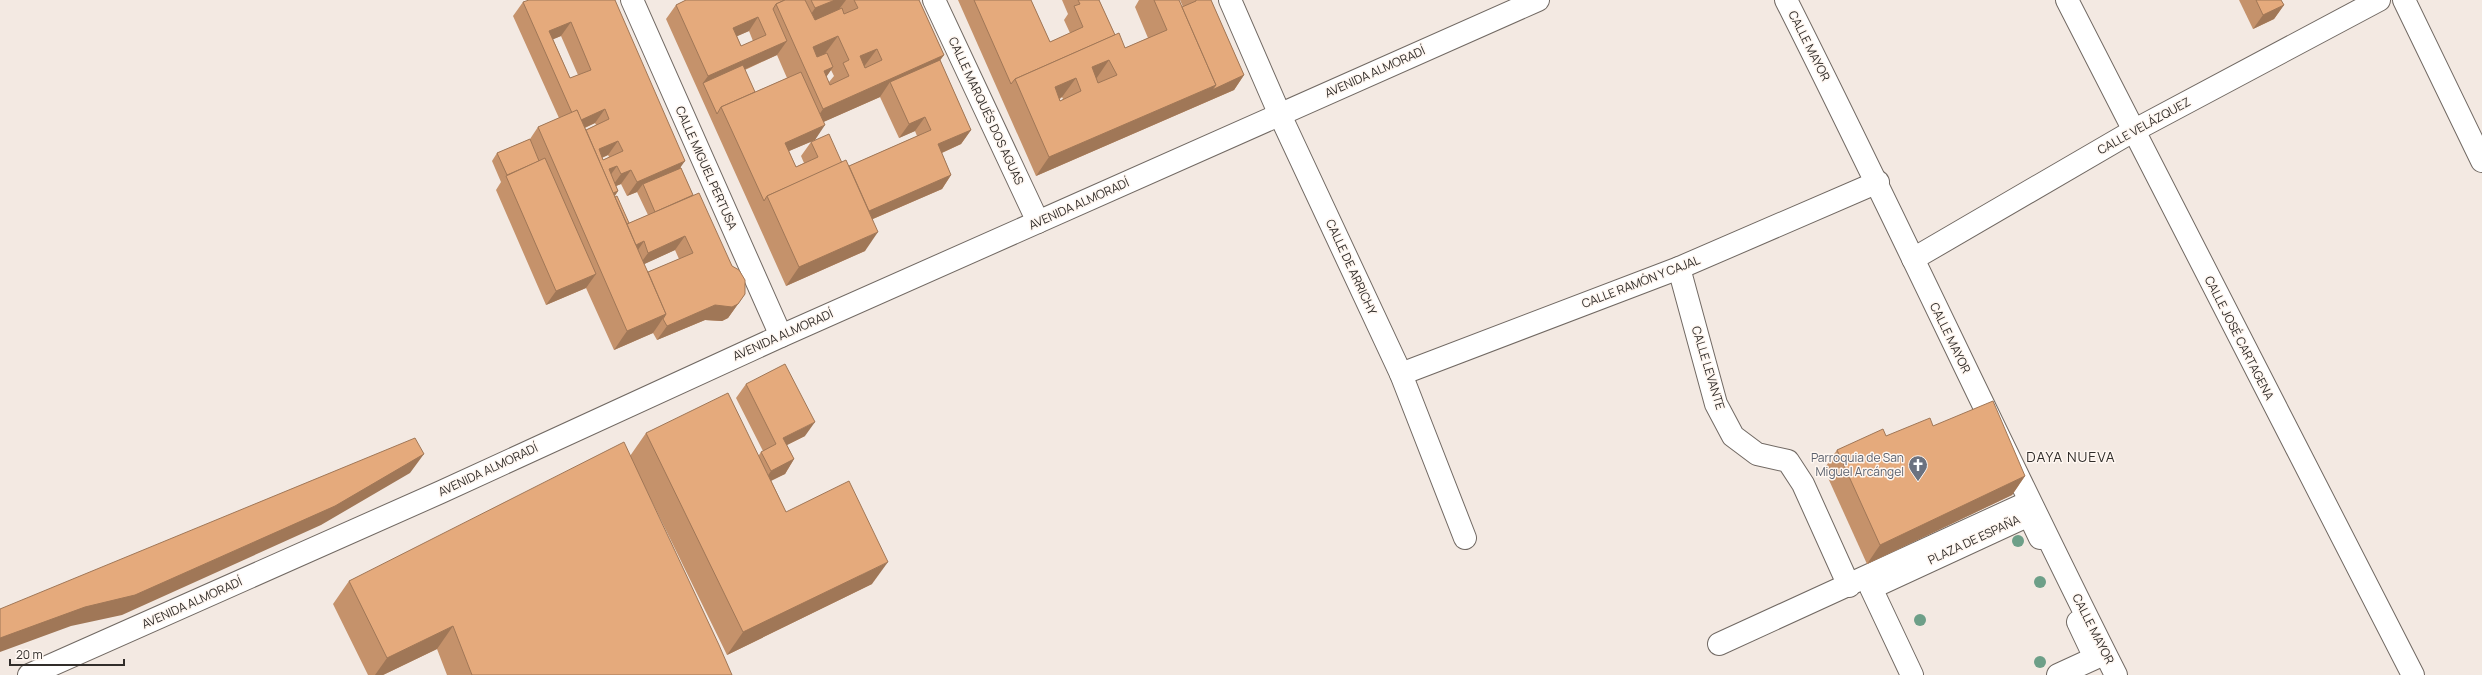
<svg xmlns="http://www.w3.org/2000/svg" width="2482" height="675" viewBox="0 0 2482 675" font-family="Manrope,sans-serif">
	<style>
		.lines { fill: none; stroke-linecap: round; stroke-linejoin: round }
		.pedestrian-casing { stroke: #716963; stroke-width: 24 }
		.minor-casing { stroke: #716963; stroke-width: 24 }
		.tertiary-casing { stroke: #716963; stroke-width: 24 }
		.pedestrian { stroke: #fff; stroke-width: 22 }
		.minor { stroke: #fff; stroke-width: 22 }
		.tertiary { stroke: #fff; stroke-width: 22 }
		.tree { fill: #6d9f88 }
		.wall { fill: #c5926b; fill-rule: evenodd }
		.shaded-wall { fill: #a07757 }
		.building { fill: #e5aa7c; stroke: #a07757; fill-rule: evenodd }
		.labels { text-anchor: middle; stroke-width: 3; stroke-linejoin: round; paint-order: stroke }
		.street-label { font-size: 12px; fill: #312d2a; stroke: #fff7f1 }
		.worship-label { font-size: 12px; fill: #5b616d; stroke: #fff7f1; text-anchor: end }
		.quarter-label { font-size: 14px; letter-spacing: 1px; fill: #312d2a; stroke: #fff7f1 }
	</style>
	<rect width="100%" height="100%" fill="#f3e9e2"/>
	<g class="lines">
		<g class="pedestrian-casing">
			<g id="pedestrian">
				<polyline points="1912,675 1871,588 2029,515 2040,538"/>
				<polyline points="2058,675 2095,658 2078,622"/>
			</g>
		</g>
		<g class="minor-casing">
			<g id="minor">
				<polyline points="632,0 781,336"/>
				<polyline points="934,0 1038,222"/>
				<polyline points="1230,0 1280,115 1401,374 1465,538"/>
				<polyline points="2067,0 2413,675"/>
				<polyline points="2404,0 2482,161"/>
				<polyline points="1913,259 2133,131 2379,0"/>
				<polyline points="1679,268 1716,404 1733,436 1757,454 1788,461 1803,484 1849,586"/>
				<polyline points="1401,374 1679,268 1878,182"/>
				<polyline points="1719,644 2029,502"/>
			</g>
		</g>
		<g class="tertiary-casing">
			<g id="tertiary">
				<path d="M1786,0C1899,224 2003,451 2116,675"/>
				<polyline points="29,675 441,492 781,336 1538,0"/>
			</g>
		</g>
		<use href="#pedestrian" class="pedestrian"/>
		<use href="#minor" class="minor"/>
		<use href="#tertiary" class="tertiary"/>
	</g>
	<g class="tree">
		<circle cx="2018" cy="541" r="6"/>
		<circle cx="2040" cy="582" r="6"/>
		<circle cx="1920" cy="620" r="6"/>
		<circle cx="2040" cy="662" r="6"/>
	</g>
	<g class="wall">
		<path d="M615,0L681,168L693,195L732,266L745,294L728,318L722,321L705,320L657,340L653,333L614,350L586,288L546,305L496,190L501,182L492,161L497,153L530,139L538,127L559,118L513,16L523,2ZM561,36L578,75L570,78L553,39ZM595,123L596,125L586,130L585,128ZM608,155L609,157L603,160L602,158ZM621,184L627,196L637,192L648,215L629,223L615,196L618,191L616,186ZM675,250L679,259L648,272L644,264Z"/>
		<path d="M686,0H919L944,55L940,60L971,130L961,144L942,153L951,175L942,189L873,219L865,251L786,286L666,19L676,5ZM749,31L753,41L741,46L737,36ZM777,55L787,78L755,92L745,70ZM831,70L834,76L829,82L826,77ZM880,97L899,138L915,131L917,136L849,166L842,163L811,142L801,156L804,163L796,167L789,151L815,140L823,122Z"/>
		<path d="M958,0H1031L1050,42L1070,33L1064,20L1068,14L1062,0H1099L1115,35L1125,48L1148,38L1135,7L1139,0H1179L1182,7H1183L1180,0H1211L1244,75L1234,90L1036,176ZM1062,97L1063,99L1060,101V99Z"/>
		<polygon points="2239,0 2281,0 2284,5 2274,19 2253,29"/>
		<polygon points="746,384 805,436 787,445 794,459 785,474 771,480 786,512 872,584 727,655 634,465 732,675 447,675 437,649 383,675 368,675 333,604 349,581 630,456 646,433 759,455 761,452 763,451 736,398"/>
		<polygon points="1933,426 2025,476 2012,495 1867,564 1824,469 1837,450 1886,436"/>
	</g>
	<g class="shaded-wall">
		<polygon points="835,0 846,0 837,12 802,28 815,8"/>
		<polygon points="2284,5 2274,19 2253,29 2263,15"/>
		<polygon points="758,17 749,31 724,42 733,28"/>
		<polygon points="571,22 561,36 542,44 549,31"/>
		<polygon points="838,36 824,55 803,64 813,47"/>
		<polygon points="787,41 777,55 705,87 703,83 708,76"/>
		<polygon points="877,49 863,68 860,56"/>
		<polygon points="944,55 930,74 890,82 880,97 810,128 823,109"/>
		<polygon points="1109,60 1096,79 1092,67"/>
		<polygon points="833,67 820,86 824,71"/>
		<polygon points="1244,75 1234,90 1036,176 1049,157 1216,85"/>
		<polygon points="1076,78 1062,97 1042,106 1055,87"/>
		<polygon points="605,109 595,123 566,136 576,122"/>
		<polygon points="925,117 915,131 899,138 909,124"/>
		<polygon points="825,125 815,140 775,157 785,143"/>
		<polygon points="971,130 961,144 928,159 938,144"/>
		<polygon points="618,141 608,155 594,161 599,149"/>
		<polygon points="685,161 675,175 643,184 637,192 627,196 637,182"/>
		<polygon points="617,166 607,180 609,169"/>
		<polygon points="631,170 621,184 611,188 621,174"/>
		<polygon points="951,175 942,189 854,227 864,213"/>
		<polygon points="618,191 608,205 608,195"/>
		<polygon points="878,232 865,251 786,286 799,267"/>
		<polygon points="685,236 675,250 638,267 648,253"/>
		<polygon points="644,241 634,256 631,247"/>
		<polygon points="596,274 586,288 546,305 556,291"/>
		<polygon points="738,304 728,318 722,321 705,320 657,340 667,326 715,305"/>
		<polygon points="666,314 653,333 614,350 627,331"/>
		<polygon points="815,422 805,436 773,452 783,438"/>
		<polygon points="424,454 410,473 321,525 122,615 71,626 0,652 0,638"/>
		<polygon points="794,459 785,474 761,486 771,471"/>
		<polygon points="2025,476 2012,495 1867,564 1880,545"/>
		<polygon points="888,562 872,584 727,655 743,632"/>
		<polygon points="453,626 437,649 383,675 375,675 387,658"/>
	</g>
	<g class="building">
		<path d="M529,0H615L685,161L637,182L631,170L621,174L617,166L609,169L618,191L613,193L586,130L609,119L605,109L581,120L577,110L572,113L523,2ZM571,22L591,70L570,78L549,31ZM618,141L623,151L603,160L599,149Z"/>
		<path d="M686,0H785L776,4L773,9L787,41L708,76L676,5ZM758,17L766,35L741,46L733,28Z"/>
		<path d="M785,0H805L815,20L842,8L844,14L858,8L854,0H919L944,55L823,109L776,4ZM838,36L849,60L843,63L849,76L830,85L824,71L833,67L827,53L817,57L813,47ZM877,49L882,60L865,68L860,56Z"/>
		<polygon points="811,0 835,0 815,8"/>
		<polygon points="974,0 1031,0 1050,42 1083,27 1074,6 1080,4 1078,0 1099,0 1115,35 1015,79 1011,84"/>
		<path d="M1154,0H1179L1216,85L1049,157L1015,79L1119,33L1125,48L1167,30ZM1109,60L1117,75L1098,83L1092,67ZM1076,78L1081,91L1060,101L1055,87Z"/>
		<polygon points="1196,0 1211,0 1244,75 1212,90 1216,85 1182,7 1196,1"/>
		<polygon points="2256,0 2281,0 2284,5 2263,15"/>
		<polygon points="940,60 971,130 938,144 951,175 869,211 849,166 931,130 925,117 909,124 890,82"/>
		<polygon points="743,65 755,92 721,107 717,114 703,83"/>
		<polygon points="801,72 825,125 785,143 796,167 818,157 811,142 829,134 842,163 767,196 764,201 721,107"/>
		<polygon points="577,110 666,314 627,331 538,127"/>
		<polygon points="530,139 539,161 507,175 497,153"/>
		<polygon points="545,158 596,274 556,291 506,176"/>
		<polygon points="846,160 878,232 799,267 767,196"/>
		<polygon points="681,168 693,195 655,212 643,184"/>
		<polygon points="699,193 732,266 739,270 745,280 745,294 738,304 732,307 715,305 667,326 663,319 666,314 648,272 693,253 685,236 648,253 644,241 636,245 627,224"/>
		<polygon points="617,196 629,223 627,224 615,197"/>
		<polygon points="785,364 815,422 783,438 794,459 771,471 761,452 776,444 746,384"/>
		<polygon points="728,393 786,512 849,481 888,562 743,632 646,433"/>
		<polygon points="1993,401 2025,476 1880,545 1837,450 1883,429 1886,436 1930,418 1933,426"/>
		<polygon points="415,438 424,454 335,506 135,595 85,607 0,638 0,609"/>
		<polygon points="624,442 719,645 732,675 472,675 453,626 387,658 349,581"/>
	</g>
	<defs>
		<g id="church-pin" transform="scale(1)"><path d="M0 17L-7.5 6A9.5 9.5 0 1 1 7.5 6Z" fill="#6b7280" stroke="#fff7f1"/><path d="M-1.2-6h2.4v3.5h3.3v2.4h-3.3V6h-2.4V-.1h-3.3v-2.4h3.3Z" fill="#fff"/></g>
	</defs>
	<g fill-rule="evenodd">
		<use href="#church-pin" x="1918" y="465"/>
	</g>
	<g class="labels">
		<g class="street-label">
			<text transform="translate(1809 46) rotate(63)" y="4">CALLE MAYOR</text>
			<text transform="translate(1375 72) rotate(-24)" y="4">AVENIDA ALMORADÍ</text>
			<text transform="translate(986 111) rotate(65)" y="4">CALLE MARQUÉS DOS AGUAS</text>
			<text transform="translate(2144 126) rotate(-29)" y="4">CALLE VELÁZQUEZ</text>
			<text transform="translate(706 168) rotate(66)" y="4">CALLE MIGUEL PERTUSA</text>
			<text transform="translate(1079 204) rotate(-24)" y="4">AVENIDA ALMORADÍ</text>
			<text transform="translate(1351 267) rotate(65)" y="4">CALLE DE ARRICHY</text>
			<text transform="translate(1641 282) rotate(-21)" y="4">CALLE RAMÓN Y CAJAL</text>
			<text transform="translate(783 335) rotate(-24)" y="4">AVENIDA ALMORADÍ</text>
			<text transform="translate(1950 338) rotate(64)" y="4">CALLE MAYOR</text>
			<text transform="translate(2239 338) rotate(63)" y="4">CALLE JOSÉ CARTAGENA</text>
			<text transform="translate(1708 368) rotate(73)" y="4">CALLE LEVANTE</text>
			<text transform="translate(488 470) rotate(-25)" y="4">AVENIDA ALMORADÍ</text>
			<text transform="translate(1974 540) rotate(-25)" y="4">PLAZA DE ESPAÑA</text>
			<text transform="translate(192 603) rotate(-24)" y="4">AVENIDA ALMORADÍ</text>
			<text transform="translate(2093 629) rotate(63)" y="4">CALLE MAYOR</text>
		</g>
		<g class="worship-label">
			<text x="1904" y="462">Parroquia de San<tspan x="1904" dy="14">Miguel Arcángel</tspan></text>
		</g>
		<g class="quarter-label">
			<text x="2071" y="462">DAYA NUEVA</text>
		</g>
	</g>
	<path d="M10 659v6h114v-6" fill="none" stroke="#312d2a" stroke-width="2"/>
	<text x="16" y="659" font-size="12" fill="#312d2a" stroke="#fff7f1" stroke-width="3" paint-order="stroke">20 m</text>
</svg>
